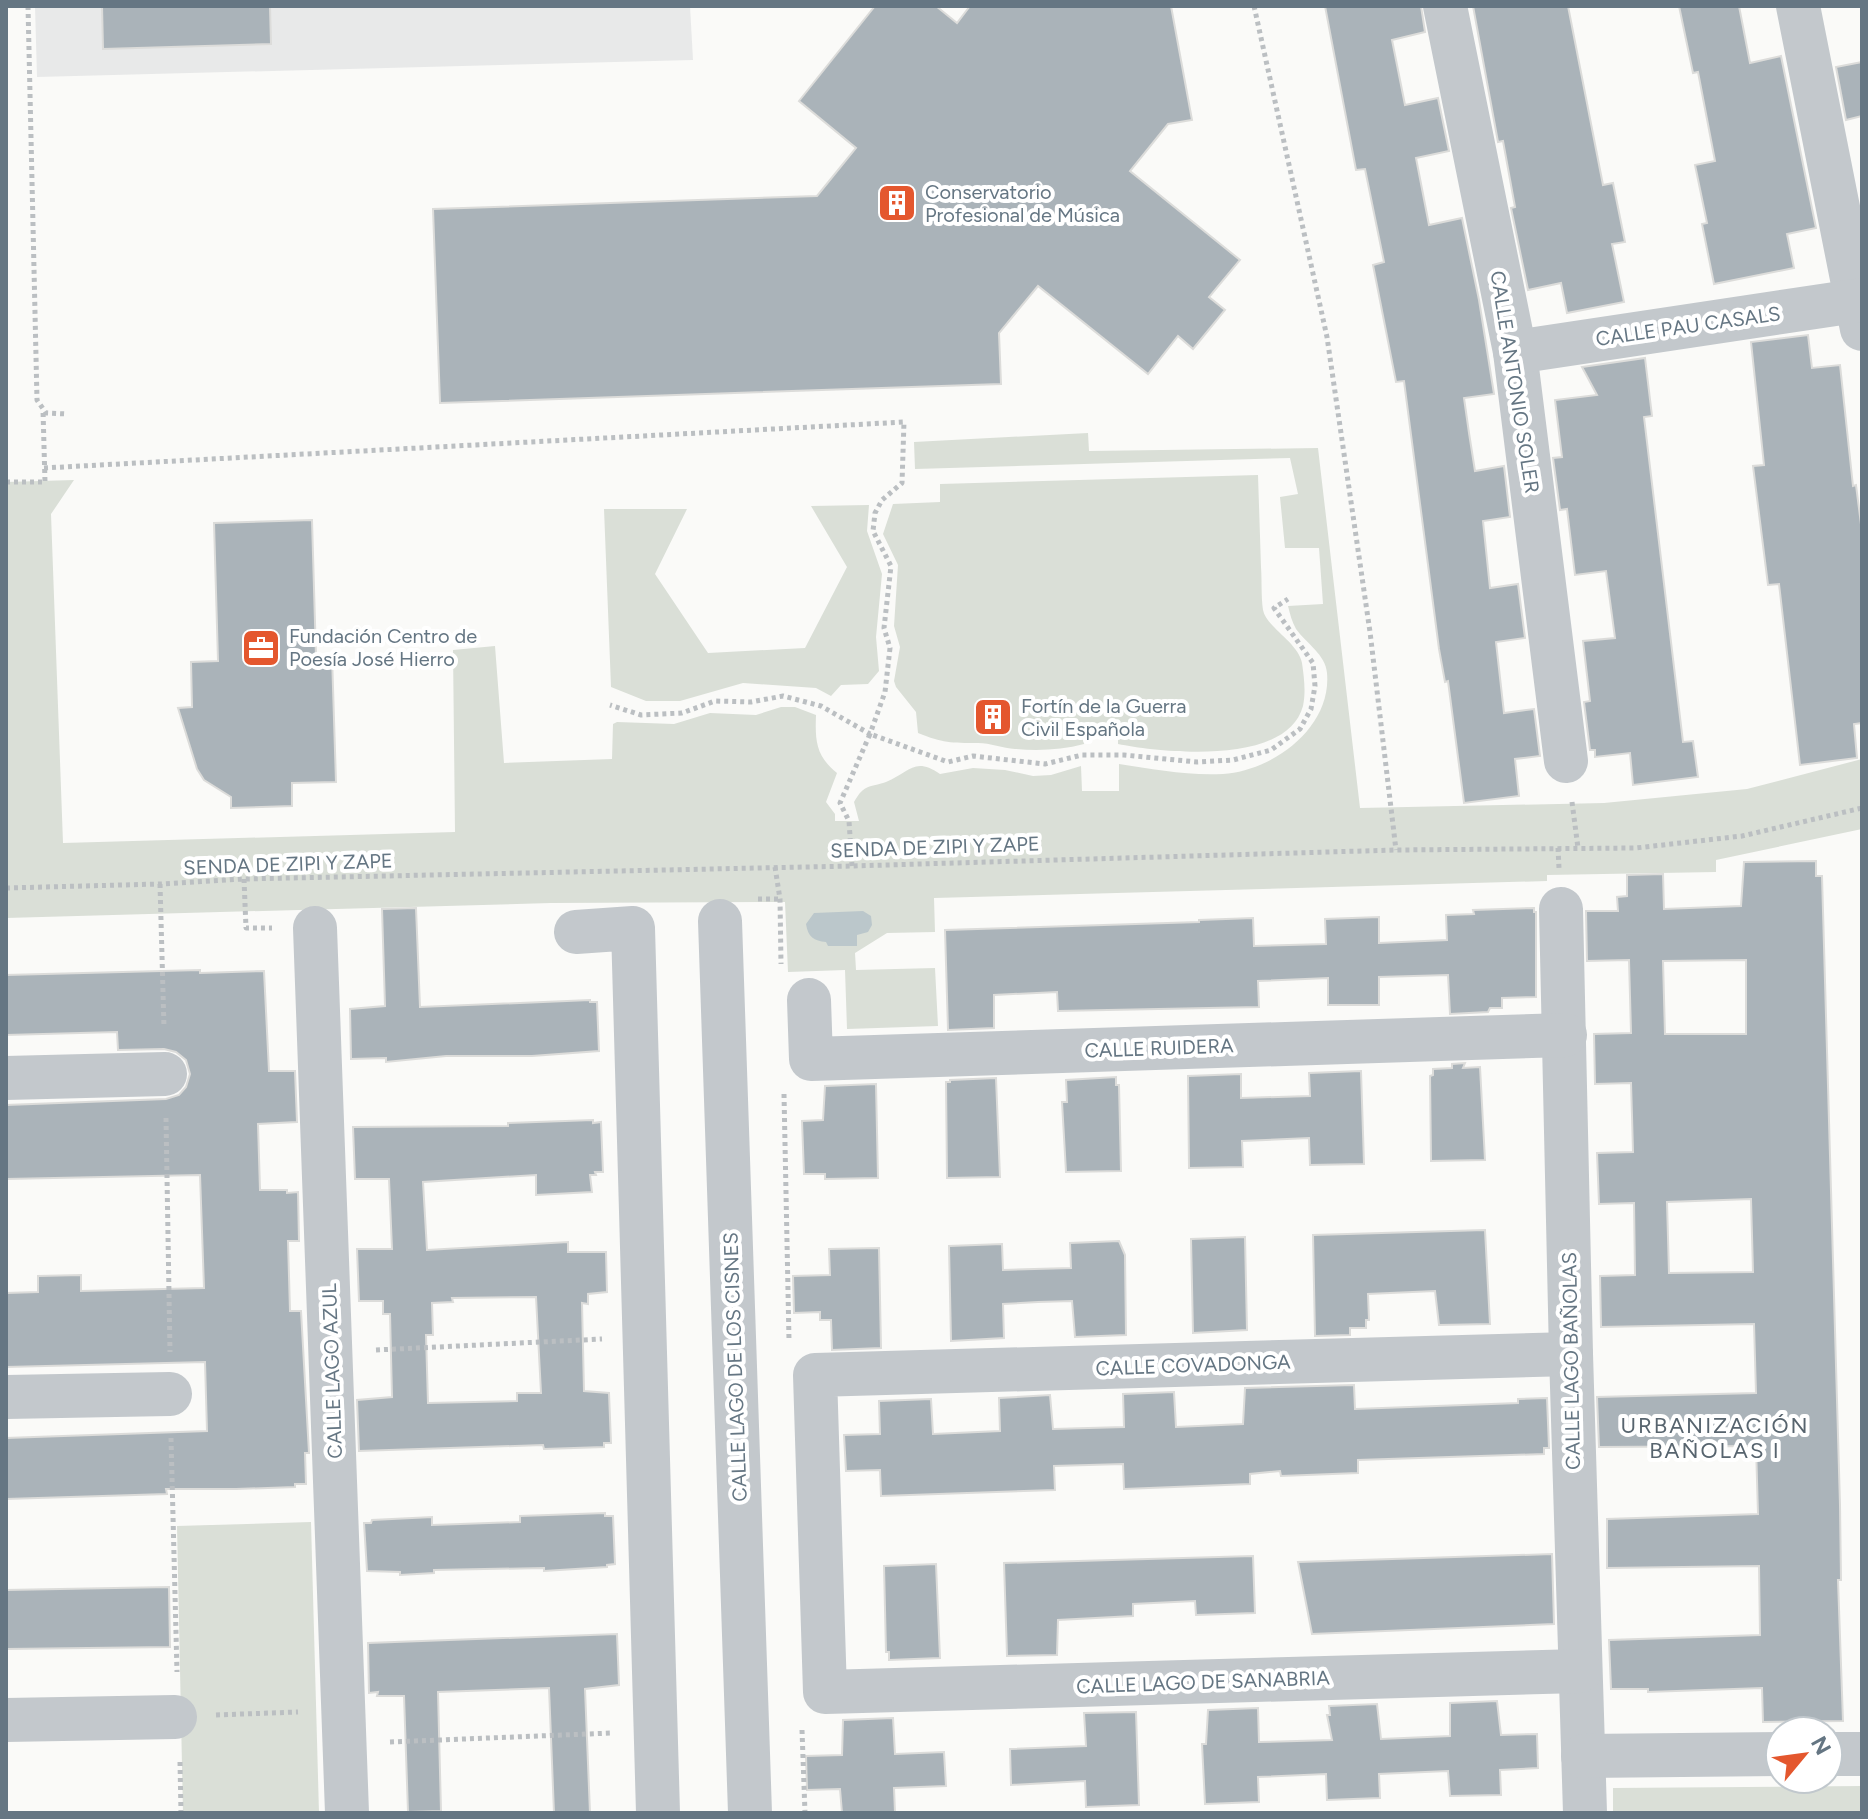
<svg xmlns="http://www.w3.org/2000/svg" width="1868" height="1819" viewBox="0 0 1868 1819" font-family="Figtree,sans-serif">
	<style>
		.built { fill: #e8e9e9 }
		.green { fill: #dadfd7 }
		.water { fill: #bbc7cb }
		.building { fill: #aab3b9; stroke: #dcdcda; stroke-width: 2; fill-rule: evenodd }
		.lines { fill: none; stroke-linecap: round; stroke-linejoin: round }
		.path { stroke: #bbbfc2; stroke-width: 5; stroke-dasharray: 4 4; stroke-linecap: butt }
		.street { stroke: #c3c8cc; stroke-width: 44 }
		.labels { text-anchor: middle; stroke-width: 8; stroke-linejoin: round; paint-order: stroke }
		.poi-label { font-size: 20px; fill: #657683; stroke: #fff; text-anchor: start }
		.street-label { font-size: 20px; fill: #657683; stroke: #fff }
		.neighbourhood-label { font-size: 22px; letter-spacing: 2px; fill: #57646e; stroke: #fff }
	</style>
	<rect width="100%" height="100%" fill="#fafaf8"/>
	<polygon class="built" points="35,6 690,6 693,60 37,77"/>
	<g class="green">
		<path d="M1088,433L1089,451L1318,448L1360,808L1604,803L1747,789L1862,759V829L1716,860V872L1547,875V881L934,898L935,932L887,933L855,953L856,970L935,968L938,1026L847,1029L845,970L788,972L785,902L551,903L6,918V482L74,480L51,514L63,843L455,832L453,650L495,646L504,763L612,759L613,724L617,722L674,724L710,713L756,715L781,707H795L816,715C815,741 816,756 837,773L826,802L835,814V821H859L854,802C865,783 869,788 886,782C909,773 914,756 940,774L973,768L1005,770L1033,776L1051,775L1081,766L1082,791H1119V764C1153,769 1188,776 1223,774C1272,771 1332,728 1327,673C1326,655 1306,643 1296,629C1292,622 1290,614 1288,606L1323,604L1319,548H1285L1280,497L1298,494L1290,458L915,469L914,442Z"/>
		<path d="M1258,475C1259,505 1260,536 1261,567C1262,581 1261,596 1263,610C1266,627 1298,642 1302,663C1304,677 1306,692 1303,706C1287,766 1163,753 1118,744V725L1086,724L1084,744C1062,750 1038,751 1015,749C1003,748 990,743 978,743C951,743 943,743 918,733L916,712L896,687L894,681L900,647L894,626L898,565L883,534L893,504L940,502V484Z"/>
		<polygon points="869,505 867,531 882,574 876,637 879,671 868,684 841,685 831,696 816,688 743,683 680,701 646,701 611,687 604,509 687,509 655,574 708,653 805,648 847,567 811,506"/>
		<polygon points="311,1522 319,1813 183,1813 177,1526"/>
		<polygon points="1862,1786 1862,1813 1613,1813 1613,1788"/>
	</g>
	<path class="water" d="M863,911L871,916L872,925L868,932L857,935V946H828L826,942C814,941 808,937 806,924L814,913Z"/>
	<g class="building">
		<polygon points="102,6 270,6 271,44 103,49"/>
		<polygon points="875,6 936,6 957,23 970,6 1171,6 1192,120 1168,124 1130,171 1240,260 1209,297 1225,310 1193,349 1178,336 1148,374 1038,286 999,333 1001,384 440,403 433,209 817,196 856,148 799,101"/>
		<polygon points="1325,6 1421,6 1425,32 1392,40 1405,105 1438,98 1449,151 1416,158 1429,225 1462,218 1479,300 1494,394 1464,398 1469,433 1475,471 1504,466 1510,517 1483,521 1490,588 1518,584 1525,638 1496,642 1504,713 1534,709 1540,756 1515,759 1519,796 1464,803 1448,681 1445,682 1439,649 1404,381 1396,382 1373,265 1384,262 1365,169 1356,170"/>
		<polygon points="1473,6 1568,6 1603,185 1613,183 1625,242 1612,244 1624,302 1567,313 1561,283 1528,290 1511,208 1515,207 1503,141 1498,142"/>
		<polygon points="1679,6 1739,6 1750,63 1781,56 1816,228 1787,234 1794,268 1714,284 1702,224 1707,223 1695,165 1715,161 1698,72 1693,73"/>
		<polygon points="1862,62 1862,116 1846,120 1836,67"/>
		<polygon points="1808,335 1812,368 1840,365 1853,486 1856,485 1862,532 1862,723 1854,724 1857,758 1800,765 1779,584 1768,585 1753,466 1764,465 1751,342"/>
		<polygon points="1645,358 1652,416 1644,417 1683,742 1693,741 1698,777 1633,785 1630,753 1595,757 1595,750 1590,750 1584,702 1590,701 1583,641 1615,638 1606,571 1575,575 1567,509 1560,510 1553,458 1562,457 1555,400 1597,395 1582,367"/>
		<polygon points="312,520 316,656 332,656 336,782 292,783 292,806 231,808 231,797 204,780 197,769 178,708 192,707 191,662 218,661 214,523"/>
		<path d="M1816,861V876H1822L1840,1505L1841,1580H1838L1843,1721L1763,1722L1762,1688L1648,1692V1689H1611L1609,1640L1760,1635L1759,1566L1607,1568V1519L1758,1514L1756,1446L1599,1447L1597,1397L1756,1393L1754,1324L1601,1327L1600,1276L1635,1275L1634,1203L1599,1204L1597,1153L1633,1152L1632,1116L1631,1083L1595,1084L1594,1034L1631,1033L1630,996L1629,960L1587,961L1586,911H1618L1617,897L1627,896V875L1663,874L1664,909L1741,906L1744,862ZM1746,960V1034H1665L1663,961ZM1751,1199L1753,1272L1669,1273L1667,1202Z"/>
		<polygon points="416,908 420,1007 590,1000 590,1002 597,1002 599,1051 532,1056 446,1056 386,1062 386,1058 351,1059 350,1009 385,1006 382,909"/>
		<polygon points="1534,908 1534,912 1536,912 1536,997 1502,998 1502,1008 1490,1008 1488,1012 1450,1014 1448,975 1379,977 1379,1005 1328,1005 1328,978 1258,981 1259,1007 1058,1011 1057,992 994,995 994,1028 948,1030 945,930 1199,922 1199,920 1253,918 1254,946 1326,944 1325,919 1379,917 1379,943 1447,940 1446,915 1474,914 1473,910"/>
		<polygon points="200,970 200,973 264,971 269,1071 295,1071 297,1122 258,1124 260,1190 287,1190 287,1193 298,1192 299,1241 288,1241 290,1311 301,1311 309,1453 305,1453 306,1484 295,1484 295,1487 236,1489 166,1489 167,1494 6,1499 6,1438 207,1431 205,1362 6,1367 6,1293 38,1292 38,1276 81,1275 81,1291 204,1288 200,1175 6,1179 6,1105 166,1099 179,1095 186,1087 190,1074 186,1060 176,1052 164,1049 118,1050 117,1032 6,1035 6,975"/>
		<polygon points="1465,1063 1463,1068 1480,1067 1485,1160 1431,1161 1430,1076 1433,1075 1433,1069 1452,1068 1452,1064"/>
		<polygon points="1361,1071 1364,1164 1310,1165 1309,1138 1242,1141 1243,1167 1189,1168 1188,1076 1241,1074 1241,1098 1310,1096 1309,1073"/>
		<polygon points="1116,1077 1116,1085 1119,1085 1121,1171 1066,1172 1062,1102 1067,1102 1066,1080"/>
		<polygon points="996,1078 1000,1177 947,1178 946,1082 950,1082 950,1080"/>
		<polygon points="876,1084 878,1178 825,1179 825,1174 804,1174 802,1121 823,1120 825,1086"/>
		<path d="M593,1120V1123L601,1122L603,1172H595L596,1175H590L592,1192L536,1195V1175L423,1182L427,1250L568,1242V1252H606L607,1292L588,1294V1304L582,1303L584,1391L609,1393L611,1443H604V1447L544,1449L543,1445L359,1451L357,1400L392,1397L390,1314H383V1301H359L357,1249H392L389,1179H355L353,1127L508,1126V1123ZM536,1297L541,1393H517V1401L428,1403L426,1335H433L432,1303L453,1302L452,1298Z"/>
		<polygon points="1485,1230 1490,1324 1439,1325 1435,1291 1368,1294 1369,1320 1366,1320 1366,1328 1350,1328 1350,1335 1315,1336 1313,1235"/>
		<polygon points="1245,1237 1247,1330 1193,1333 1191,1239"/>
		<polygon points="1119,1241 1125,1255 1126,1335 1075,1337 1072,1301 1038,1302 1003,1304 1004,1338 951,1341 949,1246 1002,1244 1003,1270 1071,1268 1070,1243"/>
		<polygon points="879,1248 881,1348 832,1350 831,1320 820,1320 820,1312 794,1313 793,1276 830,1275 829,1249"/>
		<polygon points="1354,1385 1355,1409 1518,1403 1518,1399 1547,1398 1549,1448 1544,1448 1544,1454 1358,1460 1358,1473 1281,1476 1280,1471 1250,1474 1250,1484 1124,1489 1123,1464 1054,1466 1055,1490 881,1496 880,1470 846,1471 844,1435 880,1434 879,1401 931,1399 933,1434 1000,1431 999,1398 1050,1395 1053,1429 1124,1427 1123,1394 1174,1392 1176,1427 1243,1424 1245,1388"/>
		<polygon points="605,1513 605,1516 613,1516 615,1564 607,1565 607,1567 544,1571 544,1568 434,1570 434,1573 400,1575 400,1572 367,1571 364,1523 371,1523 372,1520 432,1517 432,1525 520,1522 520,1516"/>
		<polygon points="1552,1554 1554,1624 1312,1634 1298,1562"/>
		<polygon points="1253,1556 1255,1613 1196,1615 1195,1601 1133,1604 1133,1616 1058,1620 1057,1655 1007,1656 1004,1563"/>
		<polygon points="936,1564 940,1658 889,1660 889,1652 886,1652 884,1566"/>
		<polygon points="169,1587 170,1647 6,1649 6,1590"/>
		<polygon points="617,1634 619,1685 585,1689 590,1813 554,1813 549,1688 438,1692 441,1811 408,1812 404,1696 377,1696 378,1692 369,1693 368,1643"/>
		<polygon points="1497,1701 1501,1735 1537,1734 1538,1768 1500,1770 1501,1795 1450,1796 1448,1771 1379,1774 1380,1798 1327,1800 1326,1774 1258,1777 1259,1802 1205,1804 1202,1744 1206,1744 1208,1710 1258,1708 1259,1742 1332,1740 1327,1715 1330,1715 1329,1706 1377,1704 1381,1739 1450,1736 1450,1703"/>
		<polygon points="1136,1712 1139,1805 1086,1807 1085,1781 1011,1785 1010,1749 1086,1746 1084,1713"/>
		<polygon points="893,1718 895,1754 944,1752 946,1786 894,1788 895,1812 875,1813 842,1813 840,1789 807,1790 806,1756 842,1755 843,1720"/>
	</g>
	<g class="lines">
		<g class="path">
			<polyline points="28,6 37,400 46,413 67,414"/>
			<polyline points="1254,6 1327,337 1370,632 1396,850"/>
			<polyline points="44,468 904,422 902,483 882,500 875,513 873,531 891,566 884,628 890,648 885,692 870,734 821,706 783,696 751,702 715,701 682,713 641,715 610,705"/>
			<polyline points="6,482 45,482 43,410"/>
			<polyline points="1572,802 1578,848"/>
			<polyline points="1558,848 1559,868"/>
			<polyline points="852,866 849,821 840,803 870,734 948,762 973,756 1045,764 1082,755 1124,755 1197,762 1233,760 1271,750 1300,729 1311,709 1315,686 1313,663 1274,608 1288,599"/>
			<polyline points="775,867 780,899 781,964"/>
			<polyline points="244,879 246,928 272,928"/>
			<polyline points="160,884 164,1028"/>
			<polyline points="6,888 160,884 244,879 852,866 1396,850 1636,848 1742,836 1862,808"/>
			<polyline points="758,899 780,899"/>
			<polyline points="784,1094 789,1340"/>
			<polyline points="166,1118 170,1352"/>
			<polyline points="376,1350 602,1339"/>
			<polyline points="171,1438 177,1672"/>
			<polyline points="216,1715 298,1712"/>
			<polyline points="802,1730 805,1813"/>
			<polyline points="390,1742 612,1733"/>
			<polyline points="180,1762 181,1813"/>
		</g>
		<g class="street">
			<polyline points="1445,6 1515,352 1566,761"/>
			<polyline points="1798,6 1862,329"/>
			<polyline points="1515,352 1862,300"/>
			<polyline points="1561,909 1571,1354 1585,1813"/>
			<polyline points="720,921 750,1813"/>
			<polyline points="315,928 347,1813"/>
			<polyline points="576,932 633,928 658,1813"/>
			<polyline points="809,1000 811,1059 1565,1035"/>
			<polyline points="6,1078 165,1074"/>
			<polyline points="1571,1354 815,1375 825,1692 1580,1671"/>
			<polyline points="6,1397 170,1394"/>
			<polyline points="6,1720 175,1717"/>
			<polyline points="1828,1754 1862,1754"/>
			<polyline points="1583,1756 1780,1754"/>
		</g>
	</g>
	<defs>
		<g id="building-square" transform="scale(2)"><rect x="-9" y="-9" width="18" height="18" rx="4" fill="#e4572e" stroke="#fff"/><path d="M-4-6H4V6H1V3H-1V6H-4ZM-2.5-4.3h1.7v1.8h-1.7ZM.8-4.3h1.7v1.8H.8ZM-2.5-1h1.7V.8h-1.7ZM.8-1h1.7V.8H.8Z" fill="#fff"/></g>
		<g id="office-square" transform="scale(2)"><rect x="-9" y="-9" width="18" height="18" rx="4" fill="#e4572e" stroke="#fff"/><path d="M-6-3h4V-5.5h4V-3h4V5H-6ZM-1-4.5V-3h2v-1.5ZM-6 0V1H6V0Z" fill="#fff"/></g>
	</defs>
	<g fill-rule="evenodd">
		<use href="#building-square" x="897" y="203"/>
		<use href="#office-square" x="261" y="648"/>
		<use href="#building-square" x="993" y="717"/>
	</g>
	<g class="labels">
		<g class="poi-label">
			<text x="925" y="199">Conservatorio<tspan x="925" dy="23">Profesional de Música</tspan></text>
			<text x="289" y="643">Fundación Centro de<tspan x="289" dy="23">Poesía José Hierro</tspan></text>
			<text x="1021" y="713">Fortín de la Guerra<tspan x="1021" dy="23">Civil Española</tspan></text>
		</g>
		<g class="street-label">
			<text transform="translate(1688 326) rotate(-8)" y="7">CALLE PAU CASALS</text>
			<text transform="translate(1515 382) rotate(81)" y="7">CALLE ANTONIO SOLER</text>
			<text transform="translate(935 847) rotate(-2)" y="7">SENDA DE ZIPI Y ZAPE</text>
			<text transform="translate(288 864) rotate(-2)" y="7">SENDA DE ZIPI Y ZAPE</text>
			<text transform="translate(1159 1048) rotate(-2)" y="7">CALLE RUIDERA</text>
			<text transform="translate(1571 1361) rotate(-91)" y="7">CALLE LAGO BAÑOLAS</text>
			<text transform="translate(1193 1365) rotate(-2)" y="7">CALLE COVADONGA</text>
			<text transform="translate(735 1367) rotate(-92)" y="7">CALLE LAGO DE LOS CISNES</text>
			<text transform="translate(332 1371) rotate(-92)" y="7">CALLE LAGO AZUL</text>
			<text transform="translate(1203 1682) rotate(-2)" y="7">CALLE LAGO DE SANABRIA</text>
		</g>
		<g class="neighbourhood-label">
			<text x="1715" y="1433">URBANIZACIÓN<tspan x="1715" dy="25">BAÑOLAS I</tspan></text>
		</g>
	</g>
	<rect width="1868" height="1819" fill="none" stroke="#657683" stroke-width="16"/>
	<g transform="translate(1804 1755) rotate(61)"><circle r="38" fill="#ffffff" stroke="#c1c8cd" stroke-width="2"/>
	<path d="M0-6L14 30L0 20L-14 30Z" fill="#e4572e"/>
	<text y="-12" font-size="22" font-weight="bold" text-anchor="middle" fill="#657683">N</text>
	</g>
</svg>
